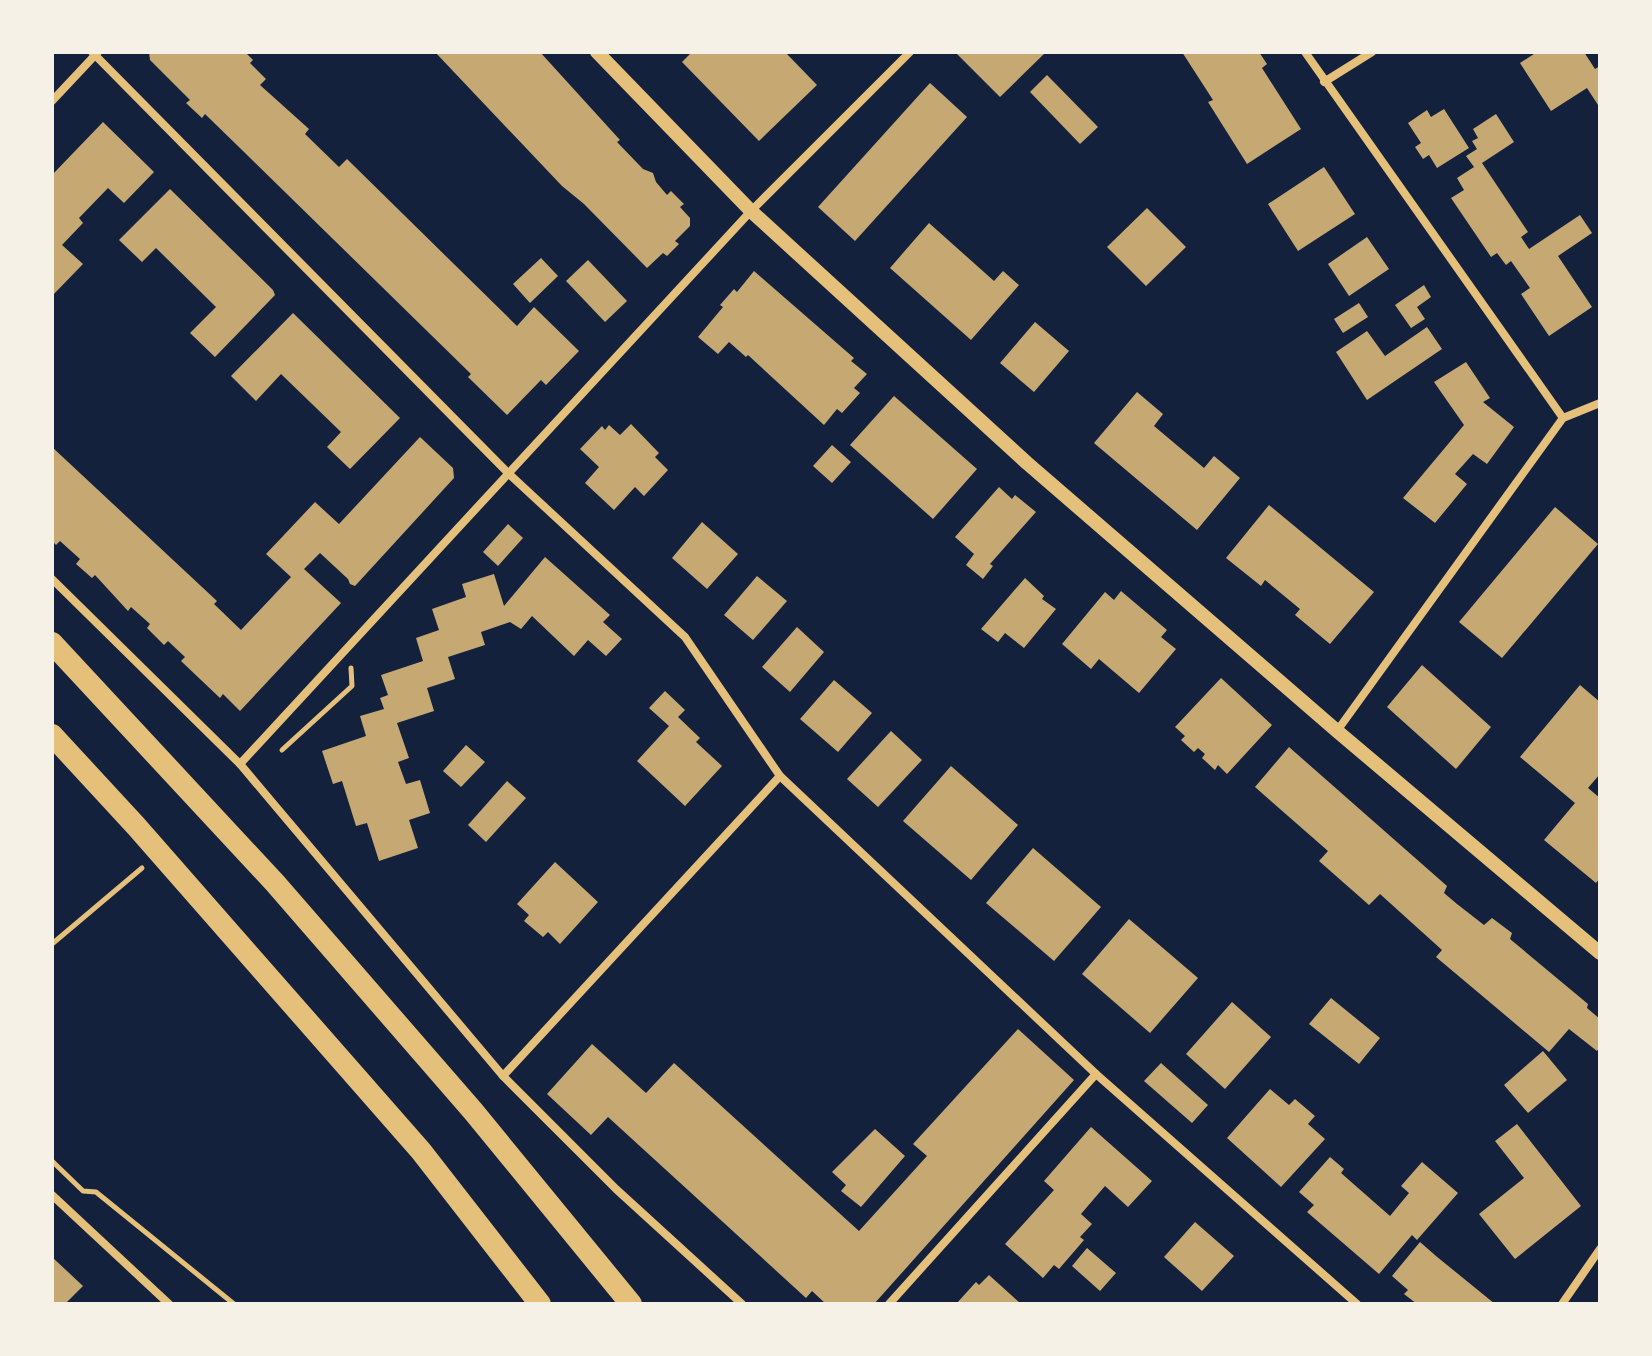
<svg xmlns="http://www.w3.org/2000/svg" width="1652" height="1356" viewBox="0 0 1652 1356" font-family="Inter,sans-serif">
	<style>
		.building { fill: #c6a872 }
		.lines { fill: none; stroke-linecap: round; stroke-linejoin: round }
		.path { stroke: #e5c07b; stroke-width: 5 }
		.minor { stroke: #e5c07b; stroke-width: 8 }
		.tertiary { stroke: #e5c07b; stroke-width: 14 }
		.trunk { stroke: #e5c07b; stroke-width: 22 }
	</style>
	<rect width="100%" height="100%" fill="#14213d"/>
	<g class="building">
		<polygon points="149,52 245,52 253,60 250,63 266,79 260,85 309,129 305,134 339,167 347,159 517,326 534,307 579,351 546,385 541,380 507,415 468,377 471,374 242,150 205,114 202,118 186,103 190,100 150,60"/>
		<polygon points="435,52 540,52 620,140 617,142 643,169 653,173 656,182 667,195 671,191 684,204 680,207 690,218 690,226 675,241 679,244 667,256 663,253 647,268 584,204 562,186"/>
		<polygon points="692,52 785,52 817,85 759,141 682,62"/>
		<polygon points="955,52 1046,52 1000,97"/>
		<polygon points="1182,52 1259,52 1267,64 1262,68 1301,129 1247,164 1208,102 1213,100"/>
		<polygon points="1537,52 1584,52 1595,69 1600,66 1600,108 1587,88 1551,111 1520,63"/>
		<polygon points="1047,75 1098,127 1080,144 1030,92"/>
		<polygon points="930,83 967,117 855,241 818,207"/>
		<polygon points="1444,109 1469,148 1437,168 1429,155 1423,159 1415,147 1421,143 1408,123 1427,110 1431,117"/>
		<polygon points="1496,114 1514,142 1482,163 1528,232 1521,237 1529,249 1580,215 1592,233 1558,256 1592,307 1549,336 1521,294 1530,288 1511,261 1506,265 1497,253 1491,257 1451,198 1464,190 1457,178 1474,167 1466,156 1477,149 1472,141 1478,138 1473,129"/>
		<polygon points="103,122 154,172 124,203 108,188 79,218 83,223 62,245 83,264 52,296 52,175"/>
		<polygon points="1324,167 1355,214 1298,251 1268,204"/>
		<polygon points="170,189 273,290 275,295 215,357 190,333 216,307 156,248 142,262 119,240"/>
		<polygon points="1147,208 1186,247 1146,286 1107,247"/>
		<polygon points="929,223 994,281 1003,271 1019,285 971,340 890,268"/>
		<polygon points="1367,237 1389,269 1349,296 1328,264"/>
		<polygon points="541,258 558,276 530,303 513,284"/>
		<polygon points="588,260 627,301 605,322 566,281"/>
		<polygon points="754,271 854,358 851,361 867,374 854,388 860,393 842,413 837,409 824,425 748,355 746,357 729,342 718,354 698,337 723,307 720,305 734,289 737,292"/>
		<polygon points="1424,285 1431,297 1417,307 1425,319 1411,328 1395,305"/>
		<polygon points="1359,303 1368,317 1343,333 1334,319"/>
		<polygon points="293,313 400,418 350,469 327,447 341,432 281,374 256,401 231,376"/>
		<polygon points="1035,322 1069,351 1034,392 1000,363"/>
		<polygon points="1427,327 1442,349 1367,400 1336,352 1367,331 1385,356"/>
		<polygon points="1466,362 1490,398 1483,402 1514,427 1487,464 1473,454 1455,474 1467,484 1435,523 1403,498 1464,425 1434,382"/>
		<polygon points="1137,392 1163,414 1154,426 1204,468 1214,456 1240,478 1197,530 1094,443"/>
		<polygon points="894,396 977,469 933,519 850,445"/>
		<polygon points="631,424 659,453 655,457 668,470 644,496 635,487 614,510 585,483 599,467 580,449 602,426 605,430 609,425 620,435"/>
		<polygon points="420,437 453,468 454,478 355,586 350,584 348,579 320,553 304,569 341,603 240,711 223,694 220,698 181,661 185,657 168,641 164,645 147,628 150,624 131,607 128,611 95,575 92,578 76,564 80,559 60,541 56,545 52,541 52,447 217,601 214,604 241,630 291,577 266,554 284,535 315,502 339,524"/>
		<polygon points="832,445 851,462 832,483 813,466"/>
		<polygon points="999,487 1012,499 1015,495 1036,512 990,564 993,566 983,579 966,565 974,554 955,537"/>
		<polygon points="1269,505 1374,592 1330,644 1295,615 1300,609 1265,580 1261,586 1226,558"/>
		<polygon points="1555,507 1598,544 1502,658 1459,622"/>
		<polygon points="702,522 738,554 707,589 672,558"/>
		<polygon points="508,524 523,538 498,566 483,552"/>
		<polygon points="545,557 610,615 603,622 622,639 606,656 588,640 574,656 532,616 521,629 510,622 481,632 485,645 448,657 455,679 427,688 434,711 397,723 409,758 398,762 406,784 420,780 430,813 409,820 418,848 379,861 367,823 356,826 342,781 333,784 322,751 366,736 360,716 384,709 380,698 388,695 381,675 423,661 416,638 439,630 432,609 466,597 462,584 494,574 504,606"/>
		<polygon points="757,576 787,601 753,640 724,615"/>
		<polygon points="1025,578 1044,596 1042,599 1056,609 1024,648 1005,633 998,642 981,629"/>
		<polygon points="1121,591 1167,630 1161,637 1176,649 1139,693 1099,659 1091,669 1062,644 1105,592 1114,600"/>
		<polygon points="797,627 824,652 790,692 762,667"/>
		<polygon points="1422,665 1491,727 1456,769 1387,707"/>
		<polygon points="1221,678 1272,725 1227,774 1218,765 1215,770 1202,758 1205,754 1198,748 1194,752 1181,740 1185,736 1175,727"/>
		<polygon points="834,680 872,713 838,752 800,719"/>
		<polygon points="1580,685 1600,702 1600,774 1588,788 1600,798 1600,878 1596,883 1544,840 1575,803 1520,757"/>
		<polygon points="665,691 685,710 678,717 700,738 696,742 722,766 685,806 637,761 669,726 649,708"/>
		<polygon points="891,731 922,760 878,807 847,779"/>
		<polygon points="466,745 485,762 461,787 443,771"/>
		<polygon points="1289,747 1447,886 1444,893 1457,904 1484,925 1492,918 1512,933 1510,939 1588,1004 1587,1008 1600,1019 1600,1047 1597,1051 1569,1029 1549,1052 1436,957 1442,950 1380,894 1369,905 1319,861 1328,851 1255,787"/>
		<polygon points="951,766 1018,825 971,880 903,821"/>
		<polygon points="507,781 526,798 486,842 468,825"/>
		<polygon points="1033,848 1101,907 1054,961 986,903"/>
		<polygon points="555,862 598,902 560,944 548,932 543,937 524,921 529,915 517,904"/>
		<polygon points="1129,919 1198,978 1150,1033 1082,974"/>
		<polygon points="1331,998 1380,1038 1359,1064 1309,1024"/>
		<polygon points="1232,1002 1271,1037 1225,1089 1186,1054"/>
		<polygon points="1018,1029 1074,1080 874,1304 826,1304 812,1291 806,1298 608,1117 591,1135 547,1094 592,1044 646,1093 674,1063 859,1231 927,1156 913,1144"/>
		<polygon points="1543,1051 1567,1080 1528,1113 1504,1085"/>
		<polygon points="1161,1063 1208,1105 1192,1123 1144,1081"/>
		<polygon points="1270,1089 1289,1105 1295,1099 1315,1116 1308,1124 1325,1139 1281,1187 1227,1138"/>
		<polygon points="1517,1124 1581,1206 1515,1259 1479,1214 1524,1178 1495,1141"/>
		<polygon points="1091,1127 1152,1181 1128,1207 1105,1186 1081,1214 1092,1224 1080,1237 1084,1240 1059,1269 1054,1265 1043,1278 1005,1244 1054,1190 1044,1181"/>
		<polygon points="875,1129 905,1156 861,1207 841,1191 846,1185 832,1172"/>
		<polygon points="1330,1157 1344,1169 1341,1173 1390,1216 1409,1193 1401,1186 1422,1162 1458,1193 1417,1240 1412,1235 1379,1274 1307,1212 1314,1205 1299,1192"/>
		<polygon points="1195,1222 1234,1256 1202,1291 1164,1257"/>
		<polygon points="1420,1242 1436,1256 1495,1304 1417,1304 1404,1294 1408,1290 1392,1276"/>
		<polygon points="1087,1248 1116,1273 1100,1291 1072,1266"/>
		<polygon points="52,1257 83,1286 65,1304 52,1304"/>
		<polygon points="989,1275 1021,1304 956,1304 976,1282 979,1285"/>
	</g>
	<g class="lines">
		<g class="path">
			<polyline points="282,750 352,686 351,668"/>
			<polyline points="52,944 142,868"/>
			<polyline points="52,1161 83,1191 96,1192 234,1304"/>
		</g>
		<g class="minor">
			<polyline points="92,52 508,473 685,637 780,776 1096,1074 1357,1304"/>
			<polyline points="1305,52 1563,418"/>
			<polyline points="1324,82 1372,52"/>
			<polyline points="52,101 98,52"/>
			<polyline points="52,579 240,764 503,1076 616,1189 742,1304"/>
			<polyline points="1337,731 1563,418 1600,403"/>
			<polyline points="240,764 751,211 910,52"/>
			<polyline points="503,1076 780,776"/>
			<polyline points="52,1195 169,1304"/>
			<polyline points="889,1304 1096,1074"/>
			<polyline points="1562,1304 1600,1249"/>
		</g>
		<polyline class="tertiary" points="597,52 751,211 1027,463 1337,731 1600,953"/>
		<g class="trunk">
			<polyline points="52,643 275,883 473,1111 631,1304"/>
			<polyline points="52,735 136,826 421,1151 540,1304"/>
		</g>
	</g>
	<rect width="1652" height="1356" fill="none" stroke="#f6f1e7" stroke-width="108"/>
</svg>
